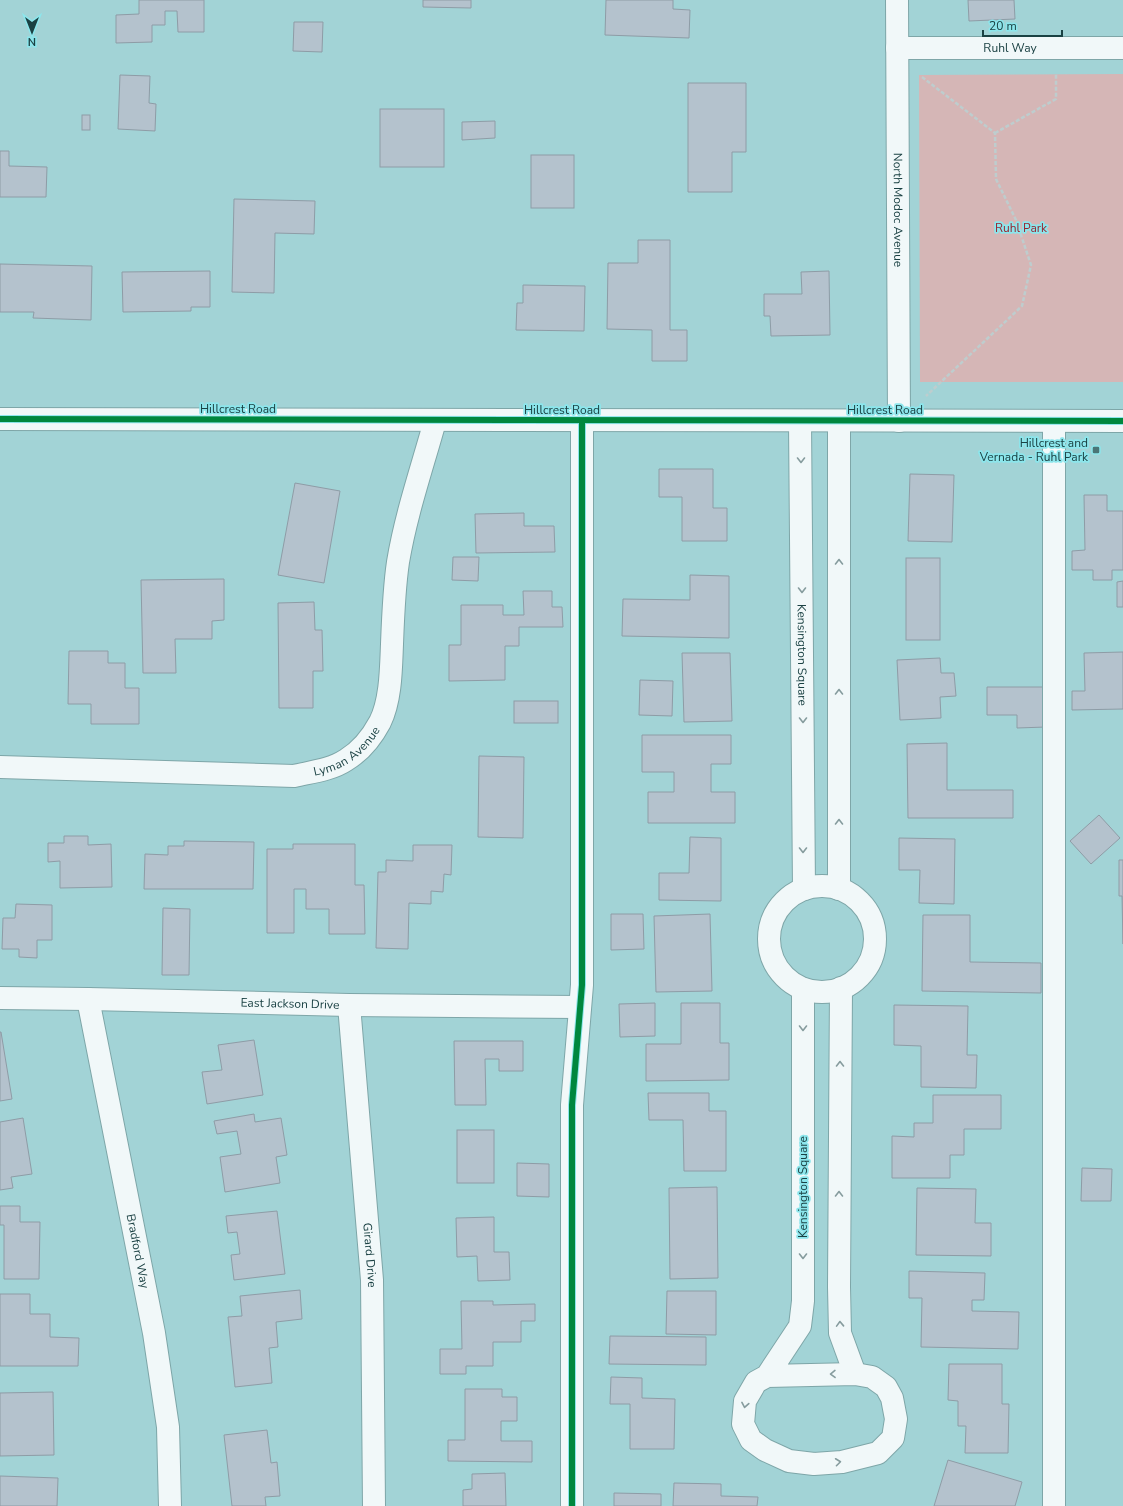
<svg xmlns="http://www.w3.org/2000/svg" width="1123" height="1506" viewBox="0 0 1123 1506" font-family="'Nunito Sans',sans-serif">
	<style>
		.green { fill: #d5b6b6 }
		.building { fill: #b4c2cd; stroke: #8e9ca6 }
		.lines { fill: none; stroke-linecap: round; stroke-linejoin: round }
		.minor-casing { stroke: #7ea6a8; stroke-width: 24 }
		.path { stroke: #becdce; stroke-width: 2.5; stroke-dasharray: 4 2; stroke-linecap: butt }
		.minor { stroke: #f1f8f9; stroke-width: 22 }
		.cycleway-casing { stroke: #8ce6ec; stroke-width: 8 }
		.cycleway { stroke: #00873e; stroke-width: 6 }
		.oneway { stroke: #869c9e }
		.poi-dot { fill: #4a7476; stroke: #8ce6ec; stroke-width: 1.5 }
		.labels { text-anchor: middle; stroke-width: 3.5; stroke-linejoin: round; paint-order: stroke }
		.street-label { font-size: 12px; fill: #1a4143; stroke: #8ce6ec }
		.park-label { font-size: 12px; fill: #99232e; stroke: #8ce6ec }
		.poi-label { font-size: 12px; fill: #1a4143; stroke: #8ce6ec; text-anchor: end }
	</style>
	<rect width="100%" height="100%" fill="#a2d3d6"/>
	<polygon class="green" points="1123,74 1123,382 920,382 919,75"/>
	<g class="building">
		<polygon points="139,0 204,0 204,32 178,32 177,11 165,11 165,25 152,25 152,42 116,43 116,15 139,14"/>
		<polygon points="423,0 471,0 471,8 423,7"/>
		<polygon points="606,0 673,0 673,9 690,10 689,38 605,35"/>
		<polygon points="968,0 1014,0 1015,19 969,21"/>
		<polygon points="294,22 323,22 322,52 293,51"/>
		<polygon points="120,75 150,76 149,103 156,104 155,131 118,129"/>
		<polygon points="688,83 746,83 746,152 732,152 732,192 688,192"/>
		<rect x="380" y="109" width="64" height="58"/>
		<rect x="82" y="115" width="8" height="15"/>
		<polygon points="495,121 495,138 462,140 462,122"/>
		<polygon points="0,151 9,151 9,166 47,167 46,197 0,197"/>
		<rect x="531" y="155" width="43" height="53"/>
		<polygon points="234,199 315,201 314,234 275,233 274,293 232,292"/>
		<polygon points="638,240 670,240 670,330 687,330 687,361 652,361 652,330 607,329 608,263 638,263"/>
		<polygon points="0,264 92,266 91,320 33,318 34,312 0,312"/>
		<polygon points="210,271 210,307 191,307 191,311 123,312 122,272"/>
		<polygon points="829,271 830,335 771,336 770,316 764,316 764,294 802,294 801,272"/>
		<polygon points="523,285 585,286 584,331 516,330 517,303 523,303"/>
		<polygon points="659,469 713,469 713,508 727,508 727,541 682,541 682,497 659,497"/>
		<polygon points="910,474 954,475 952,542 908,541"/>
		<polygon points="295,483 340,491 324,583 278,575"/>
		<polygon points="1084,495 1107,495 1107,511 1123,511 1123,570 1112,570 1112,580 1093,580 1093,570 1072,570 1072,551 1085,550"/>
		<polygon points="524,513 524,526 554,526 555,552 476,553 475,514"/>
		<polygon points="453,557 479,557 478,581 452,580"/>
		<rect x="906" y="558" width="34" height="82"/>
		<polygon points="690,575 729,576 729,638 622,636 623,599 690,600"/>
		<polygon points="224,579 224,620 212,621 212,639 175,639 176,673 143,673 141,580"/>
		<polygon points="1123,581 1123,607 1117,607 1117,582"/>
		<polygon points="523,591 552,591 552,607 562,607 563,627 519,627 519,646 505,646 505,680 449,681 449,645 461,645 461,605 503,605 503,615 524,615"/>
		<polygon points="314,602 315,630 322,630 323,671 313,671 313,708 279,708 278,603"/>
		<polygon points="69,651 108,651 108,663 125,663 125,688 139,688 139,724 91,724 91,704 68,704"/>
		<polygon points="1123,652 1123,709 1072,710 1072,691 1085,691 1084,653"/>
		<polygon points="682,653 730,653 732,721 684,722"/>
		<polygon points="940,658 941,673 954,673 956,696 940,697 941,718 900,720 897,660"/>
		<polygon points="640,680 673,681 672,716 639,715"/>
		<polygon points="987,687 1045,687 1046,727 1017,728 1017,715 987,715"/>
		<rect x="514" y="701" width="44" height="22"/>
		<polygon points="642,735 731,735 731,764 711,764 711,792 735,792 735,823 648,823 648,792 674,792 674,772 642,772"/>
		<polygon points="947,743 947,790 1013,790 1013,818 908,818 907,744"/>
		<polygon points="479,756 524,757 523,838 478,837"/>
		<polygon points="1099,815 1120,838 1091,864 1070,841"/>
		<polygon points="64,836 88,836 88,845 111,844 112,887 60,888 60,861 48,862 48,843 64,843"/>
		<polygon points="690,837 721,838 721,901 659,900 659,873 689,873"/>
		<polygon points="899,838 955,839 954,904 919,903 920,870 899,870"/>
		<polygon points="184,841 254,842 253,889 144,889 145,854 168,855 168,846 184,846"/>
		<polygon points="293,844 355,844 355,885 364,885 365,934 329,934 329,909 306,909 306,889 294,889 294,933 267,933 267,849 293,849"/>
		<polygon points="413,845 452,845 451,875 444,874 443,892 431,891 431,904 409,903 408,949 376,948 378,872 386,872 386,860 413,861"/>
		<polygon points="1119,860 1123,860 1123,944 1122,896 1119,896"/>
		<polygon points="16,904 52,905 52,940 37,940 37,958 19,957 19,949 2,949 3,918 15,918"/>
		<polygon points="163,908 190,909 189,975 162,975"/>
		<polygon points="611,914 643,914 644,949 611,950"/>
		<polygon points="710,914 712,991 656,992 654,916"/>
		<polygon points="923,915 970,915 970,962 1041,963 1041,993 922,991"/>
		<polygon points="655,1003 655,1036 620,1037 619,1004"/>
		<polygon points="681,1003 720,1003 720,1043 729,1043 729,1080 646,1081 646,1044 681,1044"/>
		<polygon points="894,1005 968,1006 967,1055 977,1055 976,1088 921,1087 921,1046 894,1045"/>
		<polygon points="0,1032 1,1032 12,1099 0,1101"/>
		<polygon points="254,1040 263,1095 207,1104 202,1072 222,1070 218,1045"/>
		<polygon points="454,1041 523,1041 523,1071 499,1071 499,1059 485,1059 486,1105 455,1105"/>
		<polygon points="648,1093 709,1093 709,1111 726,1111 726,1171 684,1171 683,1120 649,1120"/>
		<polygon points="933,1095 1001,1095 1001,1129 964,1129 964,1155 950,1155 950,1178 892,1178 892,1136 914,1137 914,1123 933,1123"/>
		<polygon points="254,1114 255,1122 281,1118 287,1155 276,1157 280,1183 225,1192 220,1157 241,1154 237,1131 217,1134 214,1121"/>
		<polygon points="23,1118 32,1174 11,1177 13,1188 0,1190 0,1122"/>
		<rect x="457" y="1130" width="37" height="53"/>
		<polygon points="517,1163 549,1164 549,1197 517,1196"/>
		<polygon points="1082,1168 1112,1169 1111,1201 1081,1201"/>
		<polygon points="717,1187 718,1278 670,1279 669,1188"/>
		<polygon points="917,1188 976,1189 975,1223 991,1223 991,1256 916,1255"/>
		<polygon points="0,1206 20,1206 20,1222 40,1222 39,1279 4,1279 4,1225 0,1225"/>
		<polygon points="277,1211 285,1274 234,1280 231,1255 240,1254 237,1232 228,1233 226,1216"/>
		<polygon points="494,1217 494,1252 509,1252 510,1280 478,1281 477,1256 457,1257 456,1218"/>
		<polygon points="909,1271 985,1273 984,1300 972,1300 972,1311 1019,1312 1018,1349 921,1347 922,1298 909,1298"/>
		<polygon points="300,1290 302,1319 276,1322 278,1347 269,1348 272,1383 235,1387 228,1317 242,1316 240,1296"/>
		<polygon points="667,1291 716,1291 716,1335 666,1334"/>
		<polygon points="0,1294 30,1294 30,1314 50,1314 50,1337 79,1338 78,1366 0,1366"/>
		<polygon points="461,1301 493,1301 493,1305 535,1304 535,1321 521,1321 521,1342 493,1342 493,1366 466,1366 466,1374 440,1374 440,1349 462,1349"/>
		<polygon points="610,1336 706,1337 706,1365 609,1364"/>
		<polygon points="949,1364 1002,1364 1002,1404 1009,1404 1008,1453 965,1453 966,1426 958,1426 958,1401 948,1400"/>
		<polygon points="611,1377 642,1378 642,1398 675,1399 674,1449 630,1449 630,1404 610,1404"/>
		<polygon points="465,1389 502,1389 502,1397 517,1397 517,1421 501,1421 501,1441 532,1441 532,1462 448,1461 448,1440 465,1440"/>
		<polygon points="53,1392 54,1455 0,1456 0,1393"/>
		<polygon points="267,1430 271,1463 277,1462 280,1496 265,1497 266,1506 232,1506 224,1435"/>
		<polygon points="948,1460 1022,1482 1015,1506 934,1506"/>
		<polygon points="505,1473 506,1506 463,1506 463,1490 472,1489 472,1474"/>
		<polygon points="0,1476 58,1478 57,1506 0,1506"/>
		<polygon points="674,1483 721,1484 721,1496 758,1497 757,1506 673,1506"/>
		<polygon points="614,1493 661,1494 661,1506 614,1506"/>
	</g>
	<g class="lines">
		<g class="minor-casing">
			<g id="minor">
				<path id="s1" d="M897,0L899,421"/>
				<path id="s2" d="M897,48H1123"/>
				<polyline points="0,419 1123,421"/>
				<path id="s3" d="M800,421L804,889"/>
				<polyline points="839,421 839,889"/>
				<polyline points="1054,421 1054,1506"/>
				<path id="s4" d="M0,767L294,776C311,772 331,770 346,760C361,751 372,737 380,722C391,700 391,668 392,644C393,617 394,589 398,562C406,514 422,468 435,421"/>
				<circle cx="822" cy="939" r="53"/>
				<polyline points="841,988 839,1287 840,1333 855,1374"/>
				<path id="s5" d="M0,998L88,999L349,1005L580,1007"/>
				<path id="s6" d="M88,999L154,1333L168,1427L170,1506"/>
				<path id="s7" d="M349,1005L372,1280L374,1506"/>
				<polyline points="767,1376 855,1374 872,1377 886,1387 892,1398 896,1419 893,1438 878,1453 842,1462 814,1464 789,1461 765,1450 751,1440 743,1424 745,1401 756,1382 767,1376 800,1326 803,1301 803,989"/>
				<polyline points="572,1506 572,1105 582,985 582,421"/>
			</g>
		</g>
		<g class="path">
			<polyline points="922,77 995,133 996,179 1016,220 1031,265 1022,306 926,396"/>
			<polyline points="995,133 1056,99 1056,73"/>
		</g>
		<use href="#minor" class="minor"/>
		<g class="cycleway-casing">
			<g id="cycleway">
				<polyline points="0,419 1123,421"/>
				<polyline points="572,1506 572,1105 582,985 582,421"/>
			</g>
		</g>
		<use href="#cycleway" class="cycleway"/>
	</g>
	<defs><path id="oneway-chevron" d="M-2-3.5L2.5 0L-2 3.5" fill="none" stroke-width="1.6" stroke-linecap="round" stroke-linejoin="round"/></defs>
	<g class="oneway">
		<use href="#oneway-chevron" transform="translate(801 460) rotate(90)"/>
		<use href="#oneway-chevron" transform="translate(839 562) rotate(-90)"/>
		<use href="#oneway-chevron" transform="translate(802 590) rotate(90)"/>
		<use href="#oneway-chevron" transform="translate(839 692) rotate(-90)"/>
		<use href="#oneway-chevron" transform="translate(803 720) rotate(90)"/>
		<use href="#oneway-chevron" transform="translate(839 822) rotate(-90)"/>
		<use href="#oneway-chevron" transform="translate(803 850) rotate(90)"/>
		<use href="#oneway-chevron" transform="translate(803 1028) rotate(90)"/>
		<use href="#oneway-chevron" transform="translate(840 1064) rotate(-90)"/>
		<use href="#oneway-chevron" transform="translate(839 1194) rotate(-90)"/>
		<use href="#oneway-chevron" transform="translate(803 1256) rotate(90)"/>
		<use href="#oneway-chevron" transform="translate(840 1324) rotate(-92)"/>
		<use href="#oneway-chevron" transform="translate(833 1374) rotate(179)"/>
		<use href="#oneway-chevron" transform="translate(745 1405) rotate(100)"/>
		<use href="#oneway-chevron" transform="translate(838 1462) rotate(-7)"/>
	</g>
	<rect class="poi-dot" x="1092" y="446" width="8" height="8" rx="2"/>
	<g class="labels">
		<g class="street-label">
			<text dy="4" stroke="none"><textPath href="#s2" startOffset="113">Ruhl Way</textPath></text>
			<text dy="4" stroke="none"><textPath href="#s1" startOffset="210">North Modoc Avenue</textPath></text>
			<text x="238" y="413">Hillcrest Road</text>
			<text x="562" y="414">Hillcrest Road</text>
			<text x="885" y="414">Hillcrest Road</text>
			<text dy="4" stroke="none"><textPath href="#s3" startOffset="234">Kensington Square</textPath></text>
			<text dy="4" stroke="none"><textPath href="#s4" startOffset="354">Lyman Avenue</textPath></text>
			<text dy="4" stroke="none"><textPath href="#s5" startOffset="290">East Jackson Drive</textPath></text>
			<text transform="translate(803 1187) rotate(-90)" y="4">Kensington Square</text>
			<text dy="4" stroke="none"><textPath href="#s6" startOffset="257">Bradford Way</textPath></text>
			<text dy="4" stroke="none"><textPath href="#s7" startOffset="251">Girard Drive</textPath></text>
		</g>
		<g class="park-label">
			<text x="1021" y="232">Ruhl Park</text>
		</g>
		<g class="poi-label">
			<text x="1088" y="447">Hillcrest and<tspan x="1088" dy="14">Vernada - Ruhl Park</tspan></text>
		</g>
	</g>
	<g transform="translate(32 32) rotate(180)" stroke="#8ce6ec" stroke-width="3" paint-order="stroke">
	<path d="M0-3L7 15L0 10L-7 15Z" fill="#1a4143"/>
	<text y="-6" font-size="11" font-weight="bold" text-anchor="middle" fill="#1a4143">N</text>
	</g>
	<path d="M983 30v6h79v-6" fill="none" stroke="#1a4143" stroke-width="2"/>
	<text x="989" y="30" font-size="12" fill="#1a4143" stroke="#8ce6ec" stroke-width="3" paint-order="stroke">20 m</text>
</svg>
